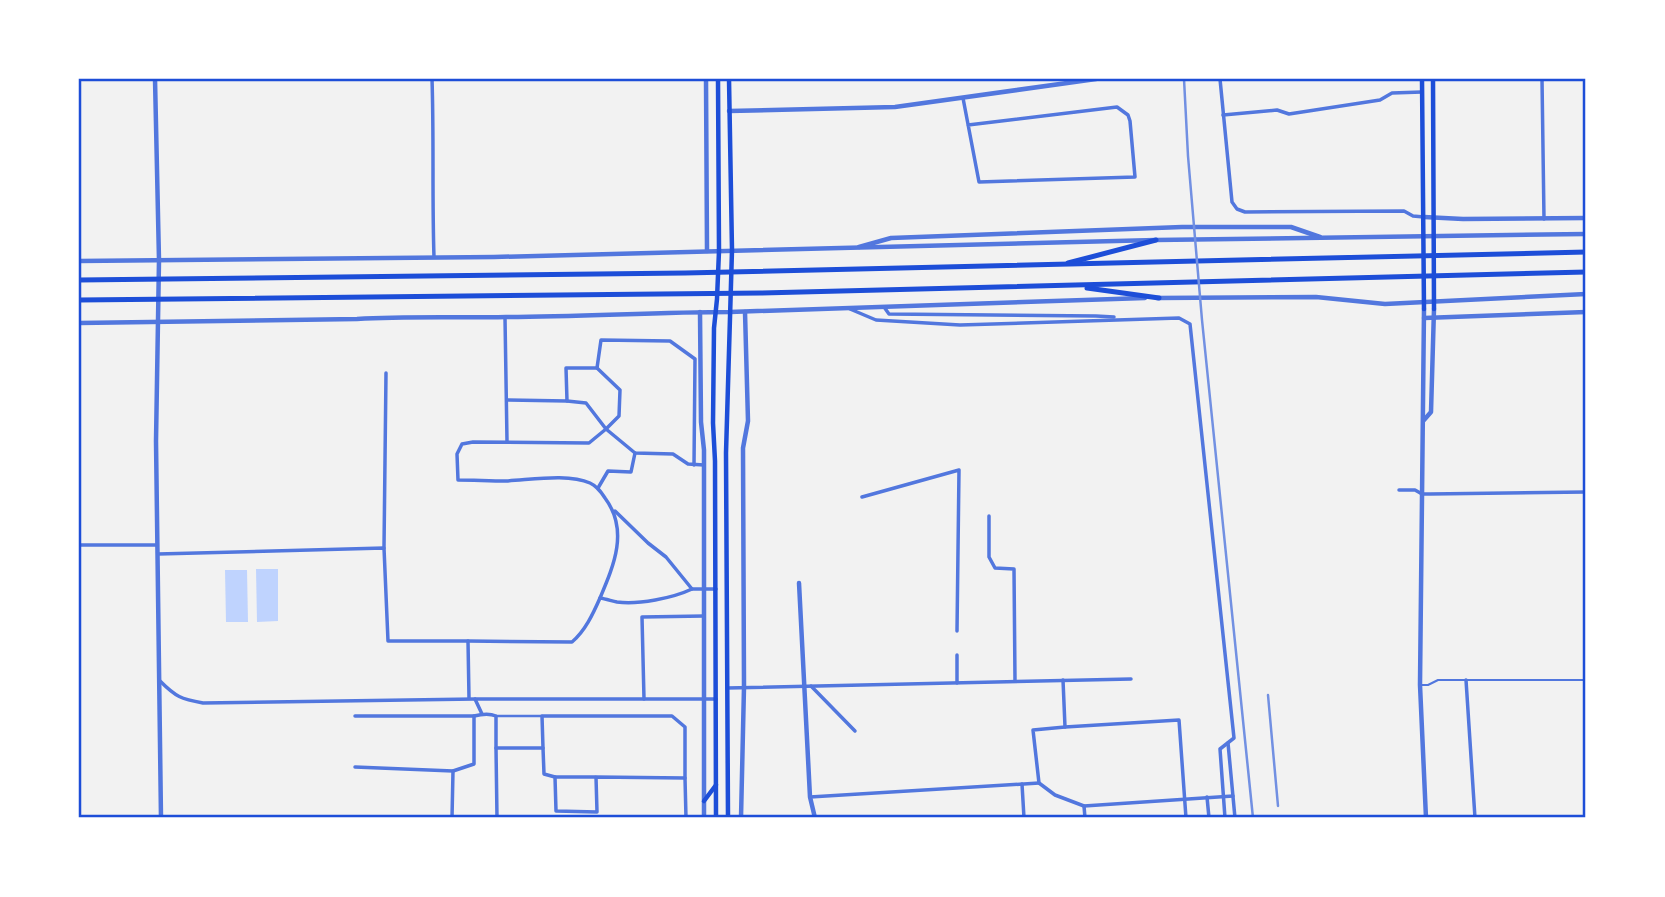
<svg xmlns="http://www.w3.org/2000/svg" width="1665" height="897" viewBox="0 0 1665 897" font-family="'PT Sans Narrow',sans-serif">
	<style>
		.water { fill: #bfd3fe }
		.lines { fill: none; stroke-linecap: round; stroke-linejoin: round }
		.service { stroke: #5277de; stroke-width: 2 }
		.pedestrian { stroke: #5277de; stroke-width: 2.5 }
		.minor { stroke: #5277de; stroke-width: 3.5 }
		.tertiary { stroke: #5277de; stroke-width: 4.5 }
		.secondary { stroke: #1d4ed8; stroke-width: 4.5 }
		.trunk { stroke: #1d4ed8; stroke-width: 5 }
		.rail { stroke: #7290e2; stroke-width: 2.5 }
		.neatline { fill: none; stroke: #1d4ed8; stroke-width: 2.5 }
	</style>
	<rect width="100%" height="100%" fill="#f2f2f2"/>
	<g class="water">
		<polygon points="256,569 278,569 278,621 257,622"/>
		<polygon points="225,570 247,570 248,622 226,622"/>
	</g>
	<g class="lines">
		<polyline class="service" points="1421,685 1428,685 1438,680 1586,680"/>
		<polyline class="pedestrian" points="496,716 542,716"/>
		<g class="minor">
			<path d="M432,79C434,138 432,198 434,257"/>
			<polyline points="1220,79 1232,202 1237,209 1245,212 1404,211 1413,216 1424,217"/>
			<polyline points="1542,79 1544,219"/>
			<polyline points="963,98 979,182 1135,177 1130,121 1128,115 1117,107 968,125"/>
			<polyline points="1223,115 1277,110 1289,114 1380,100 1392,93 1422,92"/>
			<polyline points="884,307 889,314 1096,316 1114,317"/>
			<polyline points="850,309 876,320 960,325 1179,318 1190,324 1234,738 1220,749 1225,818"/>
			<polyline points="505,318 507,441"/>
			<polyline points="507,400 567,401 566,368 597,368 601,340 670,341 695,359 694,465"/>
			<polyline points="567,401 586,403 606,429 619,416 620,390 597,368"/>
			<polyline points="598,488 608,471 631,472 635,453"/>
			<polyline points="1399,490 1415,490 1422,494 1430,494 1586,492"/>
			<polyline points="862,497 959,470 957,631"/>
			<polyline points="615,511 648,543 666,557 692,589 716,589"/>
			<polyline points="989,516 989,557 995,568 1014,569 1015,681"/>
			<polyline points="79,545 157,545"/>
			<polyline points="384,548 386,373"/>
			<polyline points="158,554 384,548 388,641 468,641 469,698"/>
			<path d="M600,598C606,599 612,601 617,602C638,605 673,598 692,589"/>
			<path d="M468,641L572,642C585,631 593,614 600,598C614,565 629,530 605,498C601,492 597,486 590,483C568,473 530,480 506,481C490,481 473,480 458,480L457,454L462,444L473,442L589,443L606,429L635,453L673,454L688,464L704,465"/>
			<polyline points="957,655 957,683"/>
			<polyline points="1063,680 1065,727 1033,730 1039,783 1055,795 1084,806 1233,796"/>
			<polyline points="1466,680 1475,818"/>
			<path d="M160,681C176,697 181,699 203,703L475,699H716"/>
			<polyline points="811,686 855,731"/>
			<polyline points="727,688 1131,679"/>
			<polyline points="475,699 482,714"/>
			<polyline points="644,699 642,617 704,616"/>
			<polyline points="355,716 474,716"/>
			<polyline points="1065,727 1179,720 1186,818"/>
			<polyline points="1228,743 1235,818"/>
			<polyline points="496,748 497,818"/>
			<polyline points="543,748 544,774 555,777 556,811 597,812 596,777 685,778 686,818"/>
			<path d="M355,767L453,771L474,764V716C482,714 489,713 496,716V748H543L542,716H672L685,727V778"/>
			<polyline points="555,777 595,777"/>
			<polyline points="1022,784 1024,818"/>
			<polyline points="810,797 1039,783"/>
			<polyline points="1207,797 1209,818"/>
			<polyline points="1084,806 1085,818"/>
			<polyline points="452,818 453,771"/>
		</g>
		<g class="tertiary">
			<polyline points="155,79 159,260 156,441 161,818"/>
			<polyline points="706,79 707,251"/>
			<polyline points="729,111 895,107 1096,79"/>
			<polyline points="1424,217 1463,219 1586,218"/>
			<polyline points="859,247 891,238 1182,227 1291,227 1320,237"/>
			<polyline points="79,261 494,257 1156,240 1586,234"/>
			<polyline points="1157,298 1316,297 1385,304 1586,294"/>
			<polyline points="1424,309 1420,685 1426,818"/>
			<polyline points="700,312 701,422 704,450 704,818"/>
			<polyline points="1424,318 1586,312"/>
			<path d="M79,323L357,319C407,316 457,318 506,317C581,317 655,312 730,312L1145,298"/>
			<polyline points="1424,420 1431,412 1434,309"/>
			<polyline points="799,583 810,797 815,818"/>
			<polyline points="741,818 744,687 743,448 748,421 745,312"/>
		</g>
		<g class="secondary">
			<polyline points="1422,79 1424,309"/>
			<polyline points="1433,79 1434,309"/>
			<polyline points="704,801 716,785"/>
			<polyline points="716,818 715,461 713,423 714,328 717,299 719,251 718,79"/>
			<polyline points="728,818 726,453 732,250 729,79"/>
		</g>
		<g class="trunk">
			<polyline points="1068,263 1156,240"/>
			<polyline points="79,280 685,273 1586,252"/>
			<polyline points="1087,288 1159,298"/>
			<polyline points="79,300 761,293 1586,272"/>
		</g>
		<g class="rail">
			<polyline points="1184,79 1188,156 1202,320 1253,818"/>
			<polyline points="1268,695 1278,806"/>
		</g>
	</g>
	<rect width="1665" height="897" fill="none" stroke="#ffffff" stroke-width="161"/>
	<rect x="80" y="80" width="1504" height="736" class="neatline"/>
</svg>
